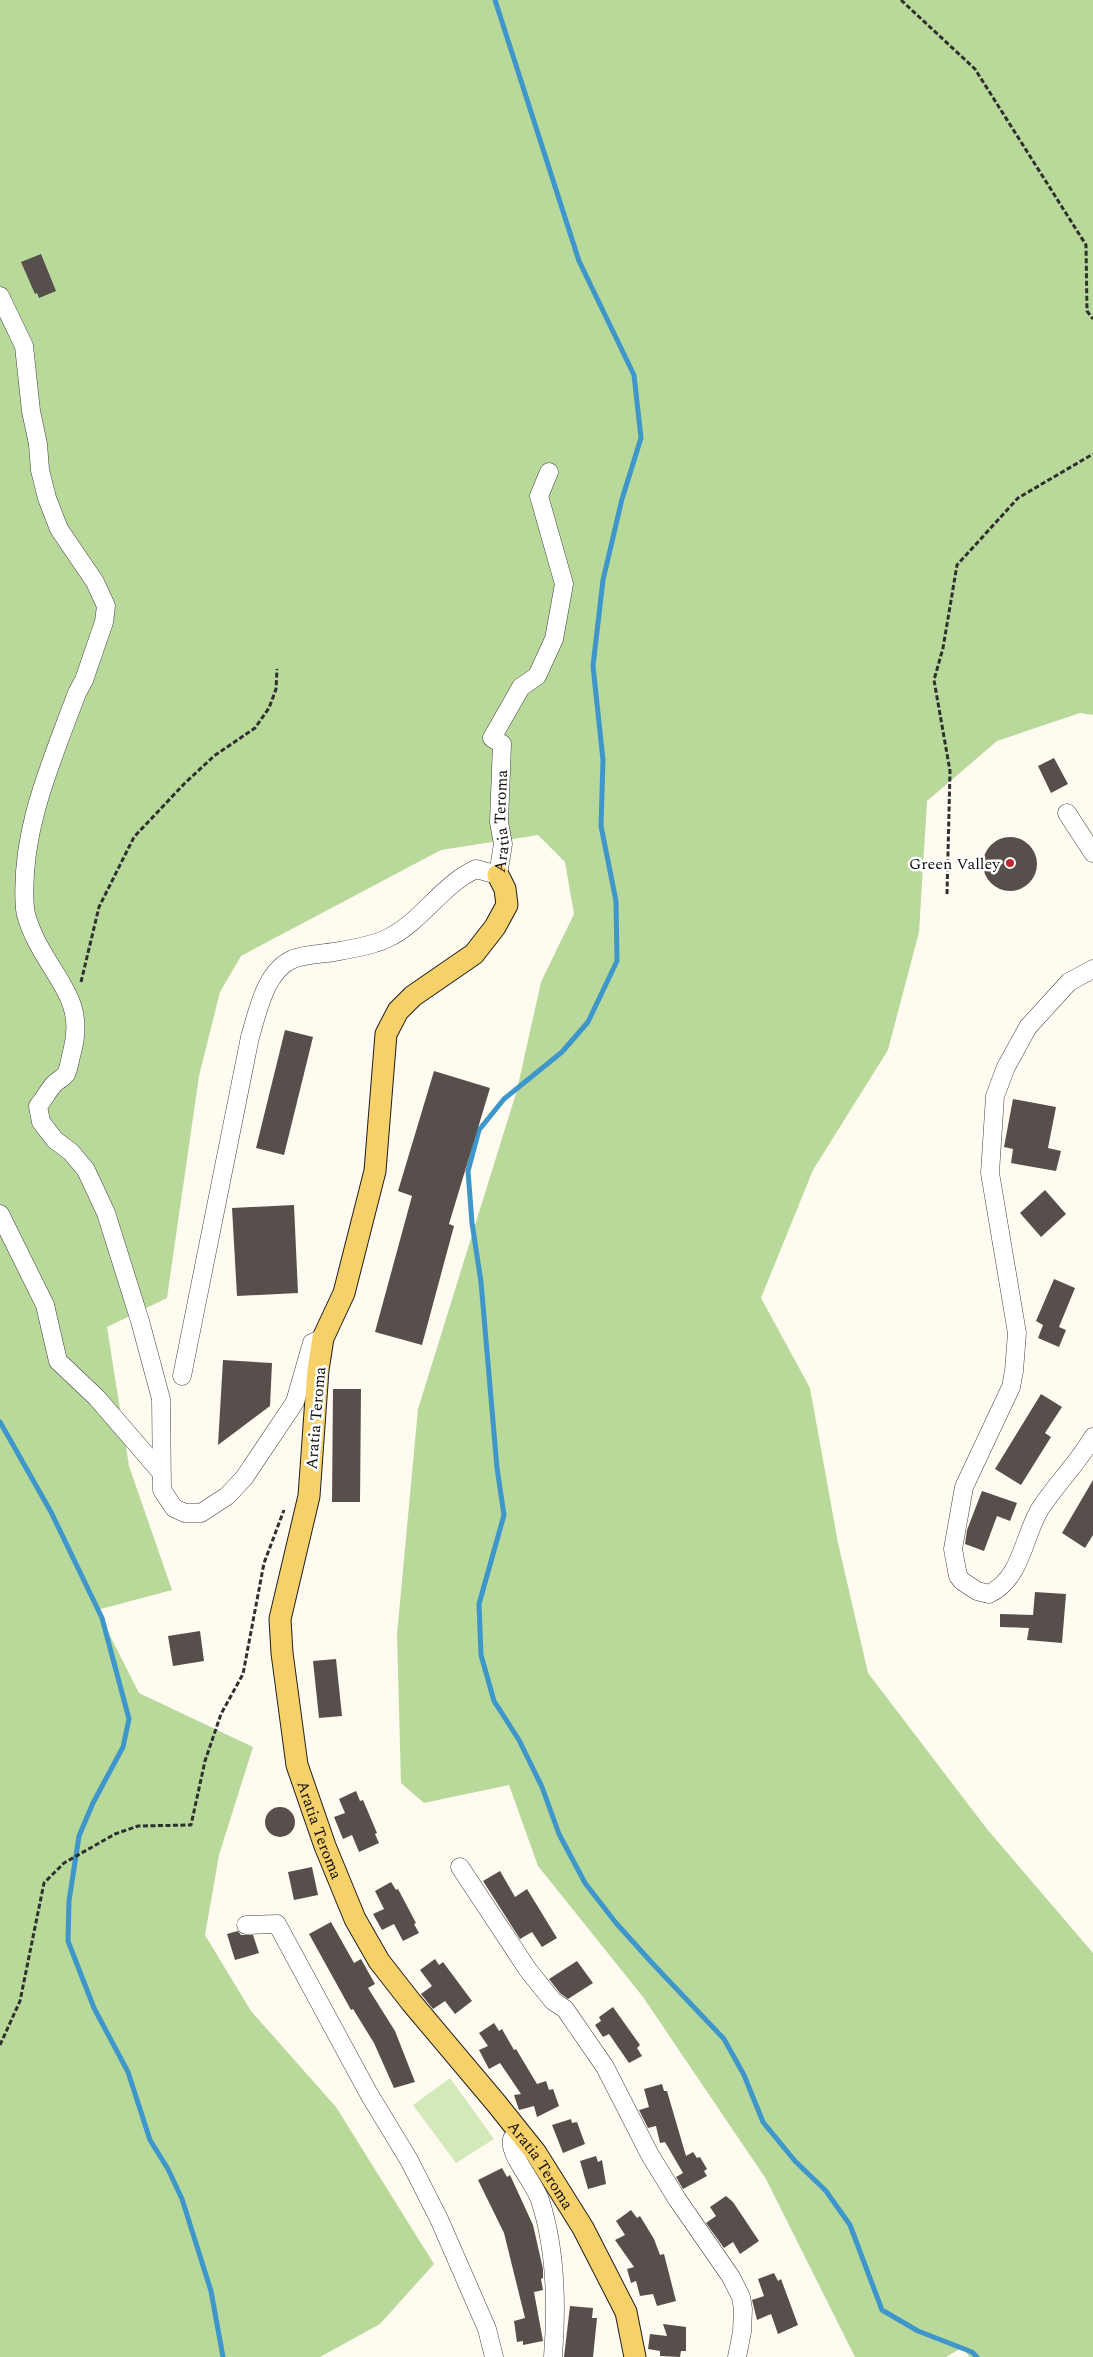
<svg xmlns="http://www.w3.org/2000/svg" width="1093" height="2357" viewBox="0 0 1093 2357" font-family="Spectral,serif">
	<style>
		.green { fill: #d3e9ba }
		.forest { fill: #b8d999 }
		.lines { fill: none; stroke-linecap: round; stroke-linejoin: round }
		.stream { stroke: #3e96cb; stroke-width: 5 }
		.building { fill: #574f4b }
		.minor-casing { stroke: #414141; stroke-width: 19 }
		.major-casing { stroke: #1f1f1f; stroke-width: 23 }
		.path { stroke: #303030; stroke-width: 3; stroke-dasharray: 5 2.5; stroke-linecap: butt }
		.minor { stroke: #fff; stroke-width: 18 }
		.major { stroke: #f6d069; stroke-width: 21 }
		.poi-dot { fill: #bc2833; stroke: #fff; stroke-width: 2 }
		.labels { text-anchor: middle; stroke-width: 5; stroke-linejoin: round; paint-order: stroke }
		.street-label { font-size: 16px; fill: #0e0e0e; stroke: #fff }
		.poi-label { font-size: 16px; fill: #0e0e0e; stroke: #fff; text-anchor: end }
	</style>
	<rect width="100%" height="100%" fill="#fffbf0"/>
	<polygon class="green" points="450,2078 494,2139 456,2163 413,2105"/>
	<polygon class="forest" points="0,0 1093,0 1093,715 1080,713 997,741 927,801 919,932 888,1050 813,1170 761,1298 810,1388 838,1543 868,1673 987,1829 1093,1953 1093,2357 969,2357 963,2347 946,2357 855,2357 766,2179 643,1997 538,1866 509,1785 424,1803 401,1783 397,1634 418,1409 517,1090 541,982 574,914 565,862 538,835 441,850 241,956 220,992 199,1076 167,1298 107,1327 129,1466 172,1590 97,1610 139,1693 253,1747 219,1855 205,1935 251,2011 336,2107 434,2264 380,2324 320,2357 0,2357"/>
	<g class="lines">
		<g class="stream">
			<polyline points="495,0 579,261 634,375 641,438 622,499 603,580 593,666 603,760 601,826 616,901 617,961 588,1022 562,1052 504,1099 479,1130 468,1171 472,1223 481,1282 497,1468 504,1515 479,1604 481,1655 494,1701 519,1740 542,1787 559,1834 585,1883 616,1923 653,1964 724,2039 744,2075 763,2122 795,2161 826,2191 850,2225 882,2310 918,2331 972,2352 977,2357"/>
			<polyline points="0,1422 51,1512 102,1618 129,1719 123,1747 93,1803 79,1836 69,1901 68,1941 94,2008 128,2072 150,2140 168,2169 182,2199 211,2291 223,2357"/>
		</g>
	</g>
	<g class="building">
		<polygon points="41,254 56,291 39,298 37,293 35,294 21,262"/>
		<polygon points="1054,758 1068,784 1051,793 1038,766"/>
		<circle cx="1010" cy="864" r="27"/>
		<polygon points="285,1030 313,1037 284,1155 256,1148"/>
		<polygon points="434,1071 490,1088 449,1224 454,1226 422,1345 375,1332 412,1196 398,1191"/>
		<polygon points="1013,1099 1056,1107 1048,1148 1061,1151 1056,1171 1011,1163 1013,1149 1004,1147"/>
		<polygon points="1045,1190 1066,1214 1041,1237 1020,1213"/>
		<polygon points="294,1205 298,1293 237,1296 232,1208"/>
		<polygon points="1054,1279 1075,1288 1059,1327 1066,1330 1059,1347 1038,1338 1043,1325 1036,1321"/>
		<polygon points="223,1360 272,1363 270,1406 218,1445"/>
		<polygon points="333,1389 361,1389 360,1502 332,1502"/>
		<polygon points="1041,1394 1062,1407 1045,1433 1051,1437 1021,1485 995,1469"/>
		<polygon points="1093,1480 1093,1535 1085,1548 1062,1533"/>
		<polygon points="982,1491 1017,1503 1010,1521 997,1516 984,1551 965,1544 967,1530"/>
		<polygon points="1035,1592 1066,1594 1062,1643 1027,1640 1029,1628 1000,1627 1000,1614 1033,1615"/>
		<polygon points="200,1631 204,1661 173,1666 168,1636"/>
		<polygon points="336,1659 342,1716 319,1718 313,1661"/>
		<polygon points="356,1791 360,1801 363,1800 377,1833 375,1834 379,1843 359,1852 352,1835 343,1839 334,1817 345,1813 339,1799"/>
		<circle cx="280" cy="1822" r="15"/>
		<polygon points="312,1867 318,1895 294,1900 288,1872"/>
		<polygon points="500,1871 515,1897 527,1889 557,1938 542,1947 532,1932 520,1939 483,1881"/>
		<polygon points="391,1882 396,1890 398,1889 416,1923 414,1924 419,1933 403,1941 394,1924 382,1930 373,1914 384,1909 375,1891"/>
		<polygon points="331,1922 354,1963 361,1959 375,1984 368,1988 395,2031 415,2082 394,2088 374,2043 353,2009 351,2010 309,1934"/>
		<polygon points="238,1931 241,1935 253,1935 259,1953 235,1960 227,1934"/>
		<polygon points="435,1959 439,1965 443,1962 472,2001 455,2014 445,2001 433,2009 421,1994 432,1986 420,1970"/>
		<polygon points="577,1961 593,1983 568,1999 560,1993 549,1979"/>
		<polygon points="613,2007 640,2045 637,2048 642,2056 629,2063 609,2034 603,2037 595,2025 601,2021 599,2017"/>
		<polygon points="494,2023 499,2031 502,2029 514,2050 516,2049 537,2084 546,2081 549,2090 553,2089 559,2106 537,2117 534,2106 519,2110 514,2095 521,2094 500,2063 489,2069 479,2050 488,2046 479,2033"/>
		<polygon points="662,2084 664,2091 667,2091 686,2156 693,2152 697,2158 700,2157 707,2169 704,2171 707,2176 683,2189 676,2177 683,2173 665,2142 660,2143 656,2126 648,2128 639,2110 649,2107 644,2089"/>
		<polygon points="571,2119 572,2123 577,2122 585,2144 563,2153 552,2125"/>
		<polygon points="596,2156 598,2162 602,2160 606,2184 588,2189 580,2161"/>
		<polygon points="502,2168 507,2177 510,2175 533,2225 543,2269 543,2278 541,2279 543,2290 534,2292 543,2341 523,2345 523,2341 517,2342 514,2321 525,2318 504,2233 478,2180"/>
		<polygon points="726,2196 733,2202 759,2241 740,2254 733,2242 724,2248 706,2223 716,2216 710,2207"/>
		<polygon points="631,2210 637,2218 640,2216 654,2239 660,2255 664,2254 676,2301 657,2306 653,2294 640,2296 636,2281 631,2283 627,2269 634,2267 615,2240 625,2235 616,2221"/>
		<polygon points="774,2273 778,2281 781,2279 798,2325 778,2334 771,2314 757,2320 752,2300 764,2296 758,2279"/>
		<polygon points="570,2306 593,2308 592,2318 597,2318 593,2357 564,2357"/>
		<polygon points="663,2324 686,2327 686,2351 681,2351 680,2357 660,2356 660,2351 648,2349 650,2334 667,2336"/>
	</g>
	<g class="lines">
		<g class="minor-casing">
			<g id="minor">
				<path d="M0,296L24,346L31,411L38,444L40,470L47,498L59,529L95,582L106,606L104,622L84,680L77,693C51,763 19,833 25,909C26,919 31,929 35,938C55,980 86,1001 72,1052C70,1059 69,1069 66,1074C63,1078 57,1081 54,1084C48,1091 44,1099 38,1106L41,1122L55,1140L71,1152L86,1170L106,1213L140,1321L161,1399L162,1490L174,1508L185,1513H201L227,1496L244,1478L295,1402L312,1343L323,1338"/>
				<polyline points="1067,813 1093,853"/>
				<path d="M1093,969L1069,982L1028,1027L1006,1067L995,1096L990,1173L1017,1333L1014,1371L1011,1387L964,1487L953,1549L958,1576L962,1581L977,1591L989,1594C1022,1578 1023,1537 1040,1509C1056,1484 1078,1463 1093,1437"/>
				<polyline points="0,1214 45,1305 58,1361 97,1398 160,1471"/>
				<path id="s1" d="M182,1376L250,1037C258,1011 265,971 293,959C306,954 321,954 334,952C351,949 371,946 386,939C421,923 441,885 476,869L498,875L503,844L499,822L502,744L492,738L521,687L537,676L554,639L564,584L539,496L549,472"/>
				<polyline points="460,1867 528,1970 553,2001 565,2009 605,2067 650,2155 677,2199 731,2277 741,2297 743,2309 742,2332 737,2357"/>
				<polyline points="246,1925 277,1924 369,2094 409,2160 439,2219 487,2329 494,2357"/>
				<path d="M520,2132L512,2139C508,2154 534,2182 540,2200C556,2249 557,2306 553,2357"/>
			</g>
		</g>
		<g class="major-casing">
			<g id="major">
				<path id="s2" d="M498,875L505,889L507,905L495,927L474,954L413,996L398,1011L386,1034L375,1171L344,1293L323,1338L318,1370L309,1496L280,1619L282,1653L297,1765L325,1846L355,1919L379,1961L411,2002L496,2103L536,2153L583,2228L626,2312L635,2357"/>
			</g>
		</g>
		<g class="path">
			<polyline points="901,0 975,69 1086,245 1087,311 1093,319"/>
			<polyline points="947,894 950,771 934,680 943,648 957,565 1018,498 1093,454"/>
			<polyline points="81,982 99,907 134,837 184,784 214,756 255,728 269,708 276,689 277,669"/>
			<polyline points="0,2045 20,2001 44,1883 64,1863 115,1834 138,1826 191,1825 205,1761 221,1714 243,1674 264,1563 284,1510"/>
		</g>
		<use href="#minor" class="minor"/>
		<use href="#major" class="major"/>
	</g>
	<circle class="poi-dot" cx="1010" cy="863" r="5"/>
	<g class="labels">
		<g class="street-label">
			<text dy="6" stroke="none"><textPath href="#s1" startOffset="725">Aratia Teroma</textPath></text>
			<text transform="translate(315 1418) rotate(-85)" y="6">Aratia Teroma</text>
			<text dy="6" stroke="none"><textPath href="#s2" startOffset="1026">Aratia Teroma</textPath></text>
			<text dy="6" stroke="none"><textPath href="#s2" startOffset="1431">Aratia Teroma</textPath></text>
		</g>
		<g class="poi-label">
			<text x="1000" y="869">Green Valley</text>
		</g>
	</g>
</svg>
